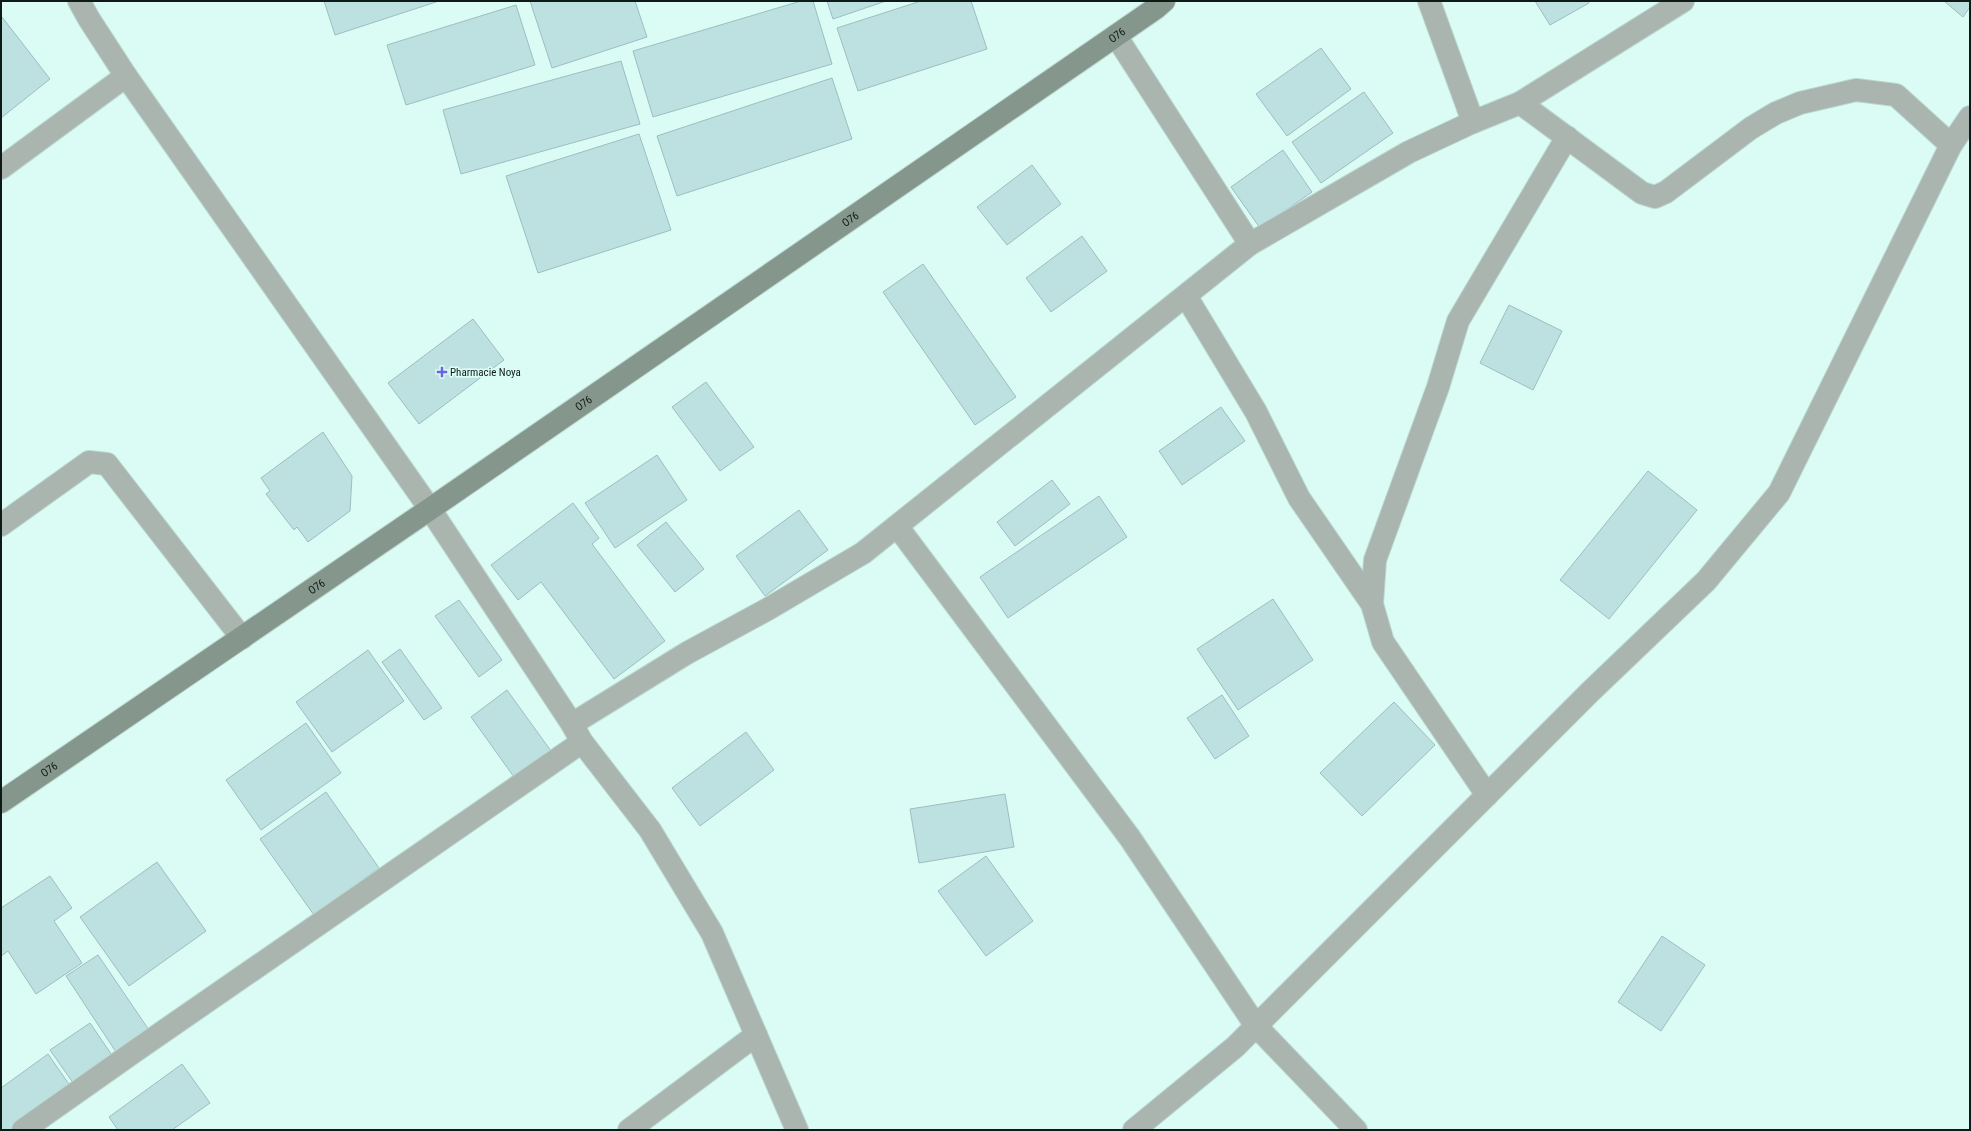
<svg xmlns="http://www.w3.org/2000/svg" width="1971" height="1131" viewBox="0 0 1971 1131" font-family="'Roboto Condensed',sans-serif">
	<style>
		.building { fill: #bde0e1; stroke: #9cbec0 }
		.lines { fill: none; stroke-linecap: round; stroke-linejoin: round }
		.street-casing { stroke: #bad8d1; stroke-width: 24 }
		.secondary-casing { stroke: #bad8d1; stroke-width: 24 }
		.street { stroke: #a9b5ae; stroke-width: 22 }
		.secondary { stroke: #85968c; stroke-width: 22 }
		.poi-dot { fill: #6a64dd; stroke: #dbfcf4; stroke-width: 1.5 }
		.labels { text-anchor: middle; stroke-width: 3.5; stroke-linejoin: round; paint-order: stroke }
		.street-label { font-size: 11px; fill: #0e1a17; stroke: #dbfcf4 }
		.poi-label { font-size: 11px; fill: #0e1a17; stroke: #dbfcf4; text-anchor: start }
	</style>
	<rect width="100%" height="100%" fill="#dbfcf4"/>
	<g class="building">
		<polygon points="324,1 439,1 335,35"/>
		<polygon points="530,1 635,1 647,37 552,68"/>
		<polygon points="801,1 813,1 832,64 653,117 633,51"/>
		<polygon points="827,1 886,1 833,19"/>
		<polygon points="921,1 971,1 987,49 858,91 837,28"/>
		<polygon points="1535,1 1588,1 1589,3 1550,25"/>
		<polygon points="1944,1 1970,1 1970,7 1963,17"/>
		<polygon points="516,5 535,65 406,105 387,45"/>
		<polygon points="2,17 50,79 1,118 1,18"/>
		<polygon points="1321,48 1351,89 1287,136 1256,94"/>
		<polygon points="621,61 640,124 461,174 443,110"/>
		<polygon points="832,78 852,139 677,196 657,136"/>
		<polygon points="1364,92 1393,133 1321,183 1292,142"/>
		<polygon points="639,134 671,230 538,273 506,176"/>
		<polygon points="1283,150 1312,192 1260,228 1231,187"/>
		<polygon points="1032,165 1061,204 1007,245 977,207"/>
		<polygon points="1082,236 1107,271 1051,312 1026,278"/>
		<polygon points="923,264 1016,397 975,425 883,292"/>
		<polygon points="1509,305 1562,331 1533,390 1480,363"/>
		<polygon points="473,319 504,360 419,424 388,383"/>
		<polygon points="706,382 754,447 720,471 672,407"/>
		<polygon points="1221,407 1245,441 1182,485 1159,451"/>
		<polygon points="323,432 352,476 350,511 308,542 297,527 294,530 266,494 270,491 261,478"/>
		<polygon points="657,455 687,500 615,548 585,503"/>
		<polygon points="1648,471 1697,510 1609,619 1560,580"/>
		<polygon points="1052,480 1070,504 1015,546 997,522"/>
		<polygon points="1099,496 1127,537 1008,618 980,577"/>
		<polygon points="573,503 599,538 592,544 665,641 614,679 541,582 518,600 491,565"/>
		<polygon points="799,510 828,550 765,596 736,556"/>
		<polygon points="666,522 704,569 675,592 637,545"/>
		<polygon points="1273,599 1313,660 1238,710 1197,649"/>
		<polygon points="459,600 502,660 479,677 435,616"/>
		<polygon points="400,649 442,708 424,720 382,662"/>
		<polygon points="368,650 404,701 332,752 296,702"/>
		<polygon points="507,690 551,751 514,777 471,717"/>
		<polygon points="1222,695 1249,736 1215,759 1187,718"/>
		<polygon points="1394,702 1435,745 1362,816 1320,773"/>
		<polygon points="306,723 341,773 261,830 226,780"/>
		<polygon points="746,732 774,770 700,826 672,788"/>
		<polygon points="326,792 379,868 314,915 260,839"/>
		<polygon points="1005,794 1014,847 919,863 910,809"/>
		<polygon points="986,856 1033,921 986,956 938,891"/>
		<polygon points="157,862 206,931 129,986 80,917"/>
		<polygon points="50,876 72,908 54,921 82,963 36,994 8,951 1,956 1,908"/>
		<polygon points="1662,936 1705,965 1661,1031 1618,1002"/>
		<polygon points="98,955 149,1030 116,1052 66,976"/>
		<polygon points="90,1023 116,1061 76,1087 50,1050"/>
		<polygon points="48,1054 73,1090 16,1130 1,1130 1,1088"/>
		<polygon points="182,1064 210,1103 172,1130 118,1130 109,1117"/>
	</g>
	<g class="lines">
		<g class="street-casing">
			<g id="street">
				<polyline points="79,1 89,19 126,76 430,509 572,724 582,742 650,830 712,933 797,1130"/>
				<polyline points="1429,1 1473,122"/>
				<polyline points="1116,36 1250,244"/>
				<polyline points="1520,103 1683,1"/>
				<polyline points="1,168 126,76"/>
				<polyline points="1186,296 1256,412 1299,498 1372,604"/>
				<polyline points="1,525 89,462 107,464 242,638"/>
				<polyline points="897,526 1130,838 1256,1026 1356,1130"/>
				<polyline points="572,724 687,653 768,609 863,553 1250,244 1409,152 1473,122 1520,103 1642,193 1655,197 1666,192 1751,128 1776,113 1800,103 1856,90 1896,95 1951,145"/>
				<polyline points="1487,795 1383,642 1372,604 1375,560 1438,387 1458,321 1567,137"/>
				<polyline points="23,1130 138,1049 582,742"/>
				<polyline points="629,1130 756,1035"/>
				<polyline points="1134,1130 1235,1047 1590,692 1706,581 1779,493 1951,145 1970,117"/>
			</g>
		</g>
		<g class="secondary-casing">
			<g id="secondary">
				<path id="s1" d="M1,802L430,509L1156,8L1164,1"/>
			</g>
		</g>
		<use href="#street" class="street"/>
		<use href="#secondary" class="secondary"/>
	</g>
	<path class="poi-dot" d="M440 366h4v4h4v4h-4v4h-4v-4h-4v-4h4z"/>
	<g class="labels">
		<g class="street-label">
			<text dy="4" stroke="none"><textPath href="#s1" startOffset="1354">O76</textPath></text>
			<text dy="4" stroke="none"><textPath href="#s1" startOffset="1030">O76</textPath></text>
			<text dy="4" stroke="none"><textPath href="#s1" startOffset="706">O76</textPath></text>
			<text dy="4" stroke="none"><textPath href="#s1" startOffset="382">O76</textPath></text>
			<text dy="4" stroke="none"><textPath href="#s1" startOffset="58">O76</textPath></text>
		</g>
		<g class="poi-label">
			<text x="450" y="376">Pharmacie Noya</text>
		</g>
	</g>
	<rect width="1971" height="1131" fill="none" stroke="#0e1a17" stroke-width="4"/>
</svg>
